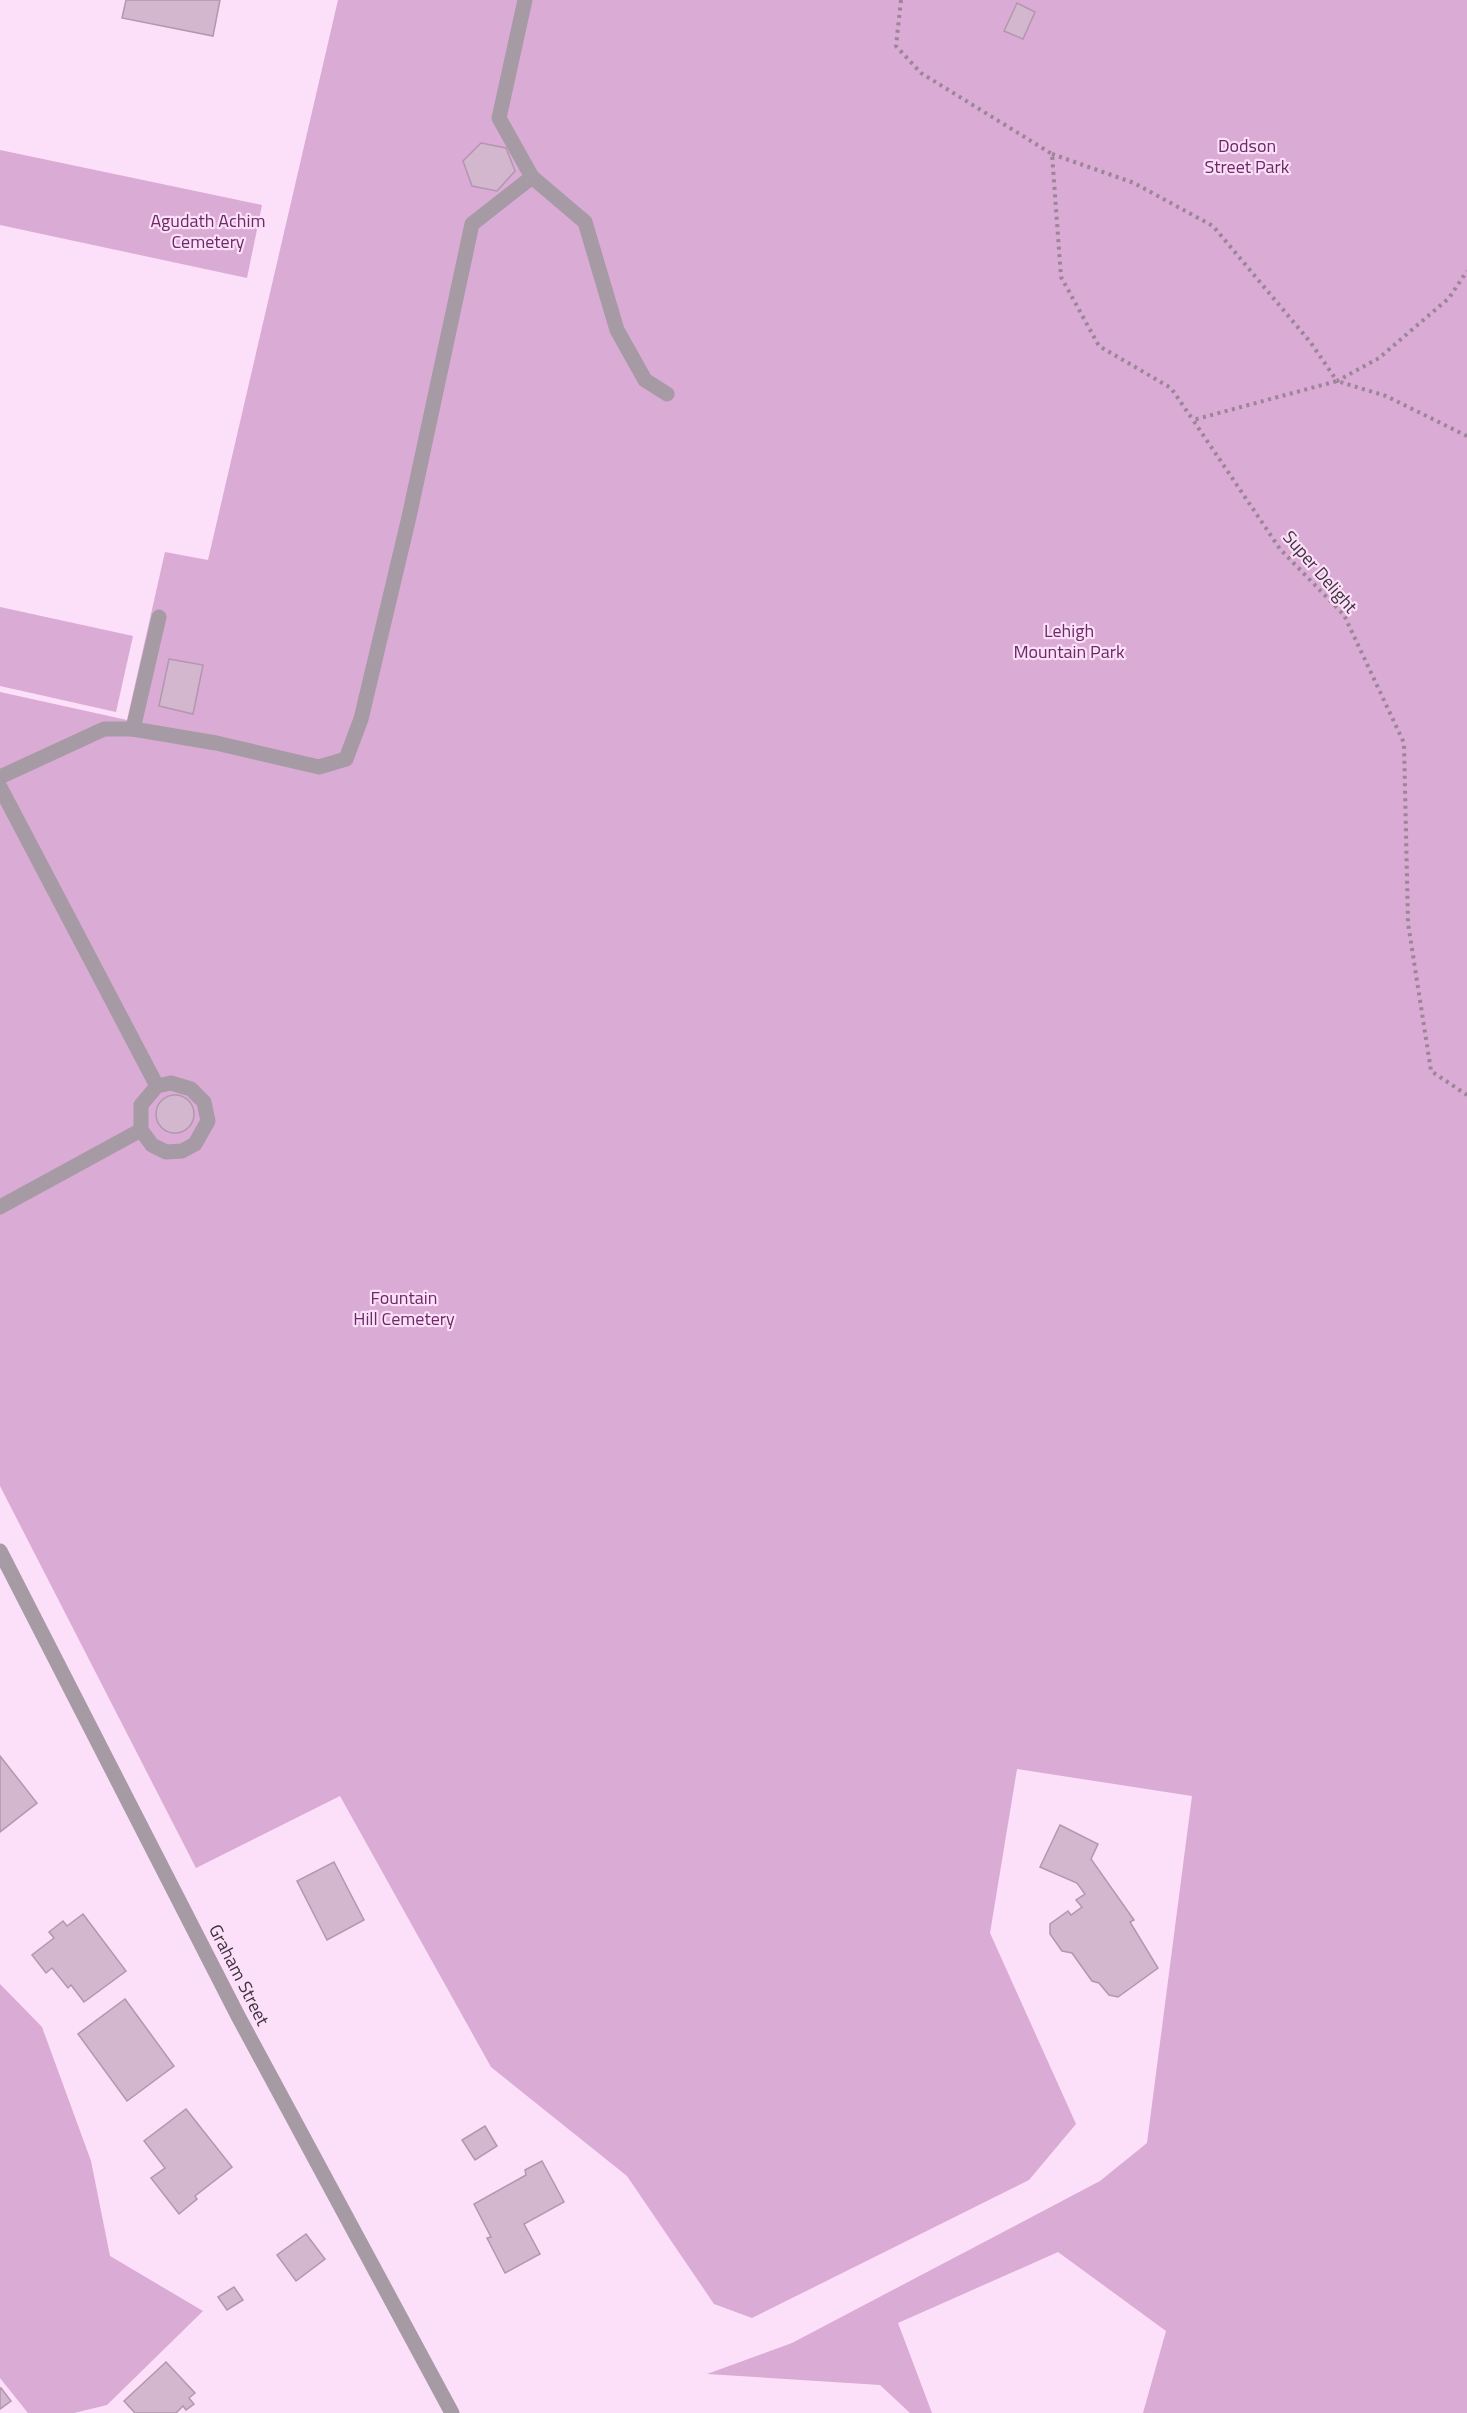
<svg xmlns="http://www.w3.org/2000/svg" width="1467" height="2413" viewBox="0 0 1467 2413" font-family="'Titillium Web',sans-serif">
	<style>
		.green { fill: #daabd4 }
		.building { fill: #d3b7cf; stroke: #b297ae; stroke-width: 1.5 }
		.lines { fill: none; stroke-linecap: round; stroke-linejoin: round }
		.path { stroke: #9a8697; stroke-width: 4; stroke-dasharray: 3 4.5; stroke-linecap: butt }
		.service { stroke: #a69aa4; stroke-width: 15 }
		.minor { stroke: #a69aa4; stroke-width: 15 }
		.labels { text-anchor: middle; stroke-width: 4.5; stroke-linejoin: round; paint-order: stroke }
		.park-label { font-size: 18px; fill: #6c2967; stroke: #fcdff8 }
		.street-label { font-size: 18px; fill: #3d323c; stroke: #fcdff8 }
	</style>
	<rect width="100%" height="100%" fill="#fcdff8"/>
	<g class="green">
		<polygon points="338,0 1467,0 1467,2413 1143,2413 1166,2331 1058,2252 898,2323 932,2413 910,2413 880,2385 707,2374 792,2343 1100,2181 1147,2143 1192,1796 1017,1769 990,1933 1076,2124 1029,2180 752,2318 714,2304 627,2176 491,2067 340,1796 196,1868 0,1486 0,692 127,720 165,552 208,560"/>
		<polygon points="0,150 262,205 247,278 0,225"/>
		<polygon points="0,607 133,636 116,712 0,686"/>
		<polygon points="0,1984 42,2027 91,2161 110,2256 203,2311 107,2405 74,2413 28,2413 0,2378"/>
	</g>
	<g class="building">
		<polygon points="126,0 220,0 213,36 122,18"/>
		<polygon points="1017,3 1035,12 1023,39 1004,31"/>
		<polygon points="481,143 506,148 515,171 497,191 472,186 463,161"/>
		<polygon points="169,659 203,665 193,714 159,706"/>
		<circle cx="175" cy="1114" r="19"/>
		<polygon points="0,1756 37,1803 0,1832"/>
		<polygon points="1060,1825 1098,1844 1091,1859 1134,1920 1130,1922 1158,1968 1118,1997 1109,1995 1099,1983 1092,1981 1072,1953 1062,1951 1050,1934 1050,1924 1068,1911 1071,1915 1082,1907 1076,1900 1085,1894 1077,1883 1040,1867"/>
		<polygon points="334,1862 364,1920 327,1940 297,1881"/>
		<polygon points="83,1914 126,1971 84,2002 71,1985 68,1988 52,1968 46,1973 32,1955 54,1938 49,1932 63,1921 67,1926"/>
		<polygon points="125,1999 174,2066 127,2101 78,2034"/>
		<polygon points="186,2109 232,2167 195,2196 197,2199 179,2214 151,2178 165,2168 144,2141"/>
		<polygon points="485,2126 497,2146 475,2160 462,2140"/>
		<polygon points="542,2161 564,2202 524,2224 540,2254 505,2273 487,2238 491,2237 474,2204 526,2175 525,2170"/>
		<polygon points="306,2234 325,2259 296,2281 277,2255"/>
		<polygon points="234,2287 243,2300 227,2310 218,2297"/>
		<polygon points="166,2362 195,2393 189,2398 194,2404 186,2410 183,2406 176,2413 135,2413 124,2401"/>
		<polygon points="1,2388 11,2401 0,2409 0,2390"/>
	</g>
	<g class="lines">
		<g class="path">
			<polyline points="901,0 896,46 921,73 1052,154 1061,277 1099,346 1171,388 1193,420"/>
			<polyline points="1052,154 1134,183 1213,226 1311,343 1337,381 1379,358 1449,298 1467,271"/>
			<polyline points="1467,436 1386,396 1337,381 1193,420 1280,549 1344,615 1404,743 1408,923 1431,1071 1467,1095"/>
		</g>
		<g class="service">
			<polyline points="532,177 585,222 617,330 645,380 667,394"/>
			<polyline points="133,729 159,617"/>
			<polyline points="0,777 104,729 133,729 216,743 319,767 346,759 361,719 409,517 472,224 532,177 499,118 525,0"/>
			<polyline points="0,787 157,1086"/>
			<polygon points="171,1083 191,1089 204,1102 208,1121 195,1144 182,1151 166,1152 152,1145 141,1130 141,1105 157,1086"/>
			<polyline points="0,1207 141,1130"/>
		</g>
		<polyline class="minor" points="0,1551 238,2016 452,2413"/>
	</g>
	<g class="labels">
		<g class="park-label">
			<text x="1247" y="152">Dodson<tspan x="1247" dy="21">Street Park</tspan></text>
			<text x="208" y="227">Agudath Achim<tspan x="208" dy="21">Cemetery</tspan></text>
			<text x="1069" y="637">Lehigh<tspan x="1069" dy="21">Mountain Park</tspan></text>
			<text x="404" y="1304">Fountain<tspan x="404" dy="21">Hill Cemetery</tspan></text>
		</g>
		<g class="street-label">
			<text transform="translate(1320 572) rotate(49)" y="6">Super Delight</text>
			<text transform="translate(239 1975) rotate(63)" y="6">Graham Street</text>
		</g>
	</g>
</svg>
